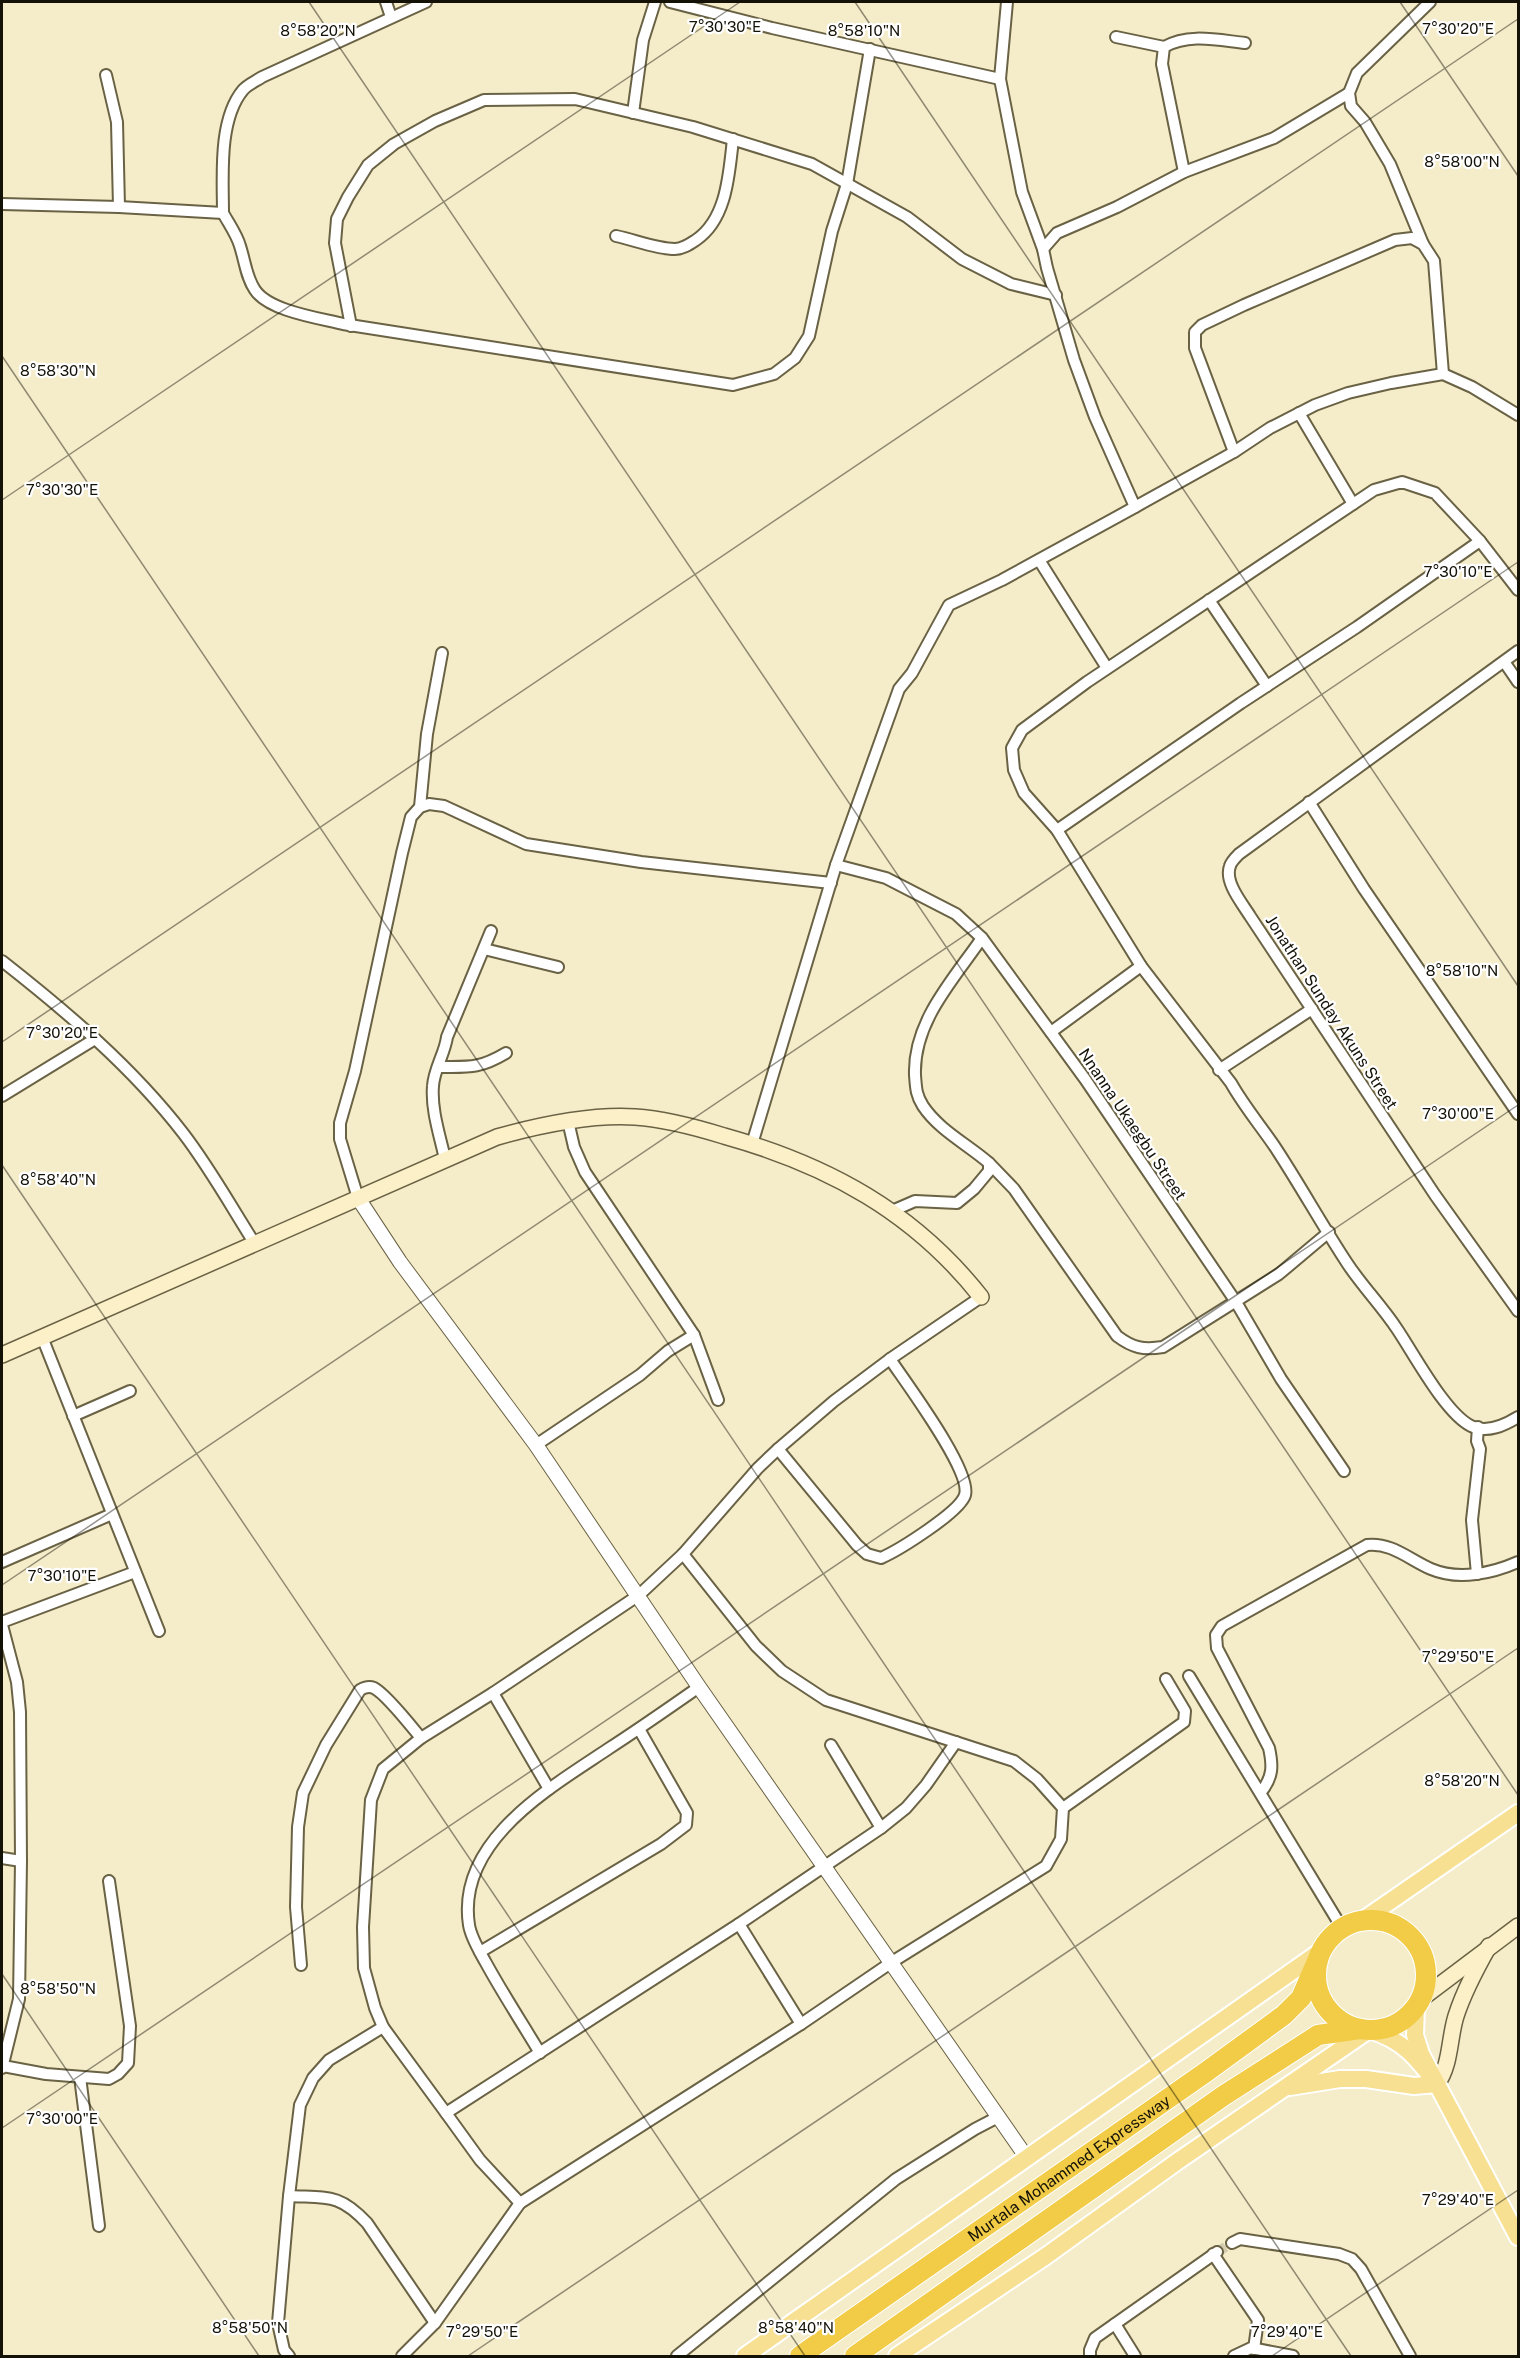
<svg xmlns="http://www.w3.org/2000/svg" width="1520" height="2358" viewBox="0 0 1520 2358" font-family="'Public Sans',sans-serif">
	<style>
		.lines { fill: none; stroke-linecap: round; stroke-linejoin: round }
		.minor-tunnel { stroke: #d3cbad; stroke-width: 10; stroke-dasharray: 10 5; stroke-linecap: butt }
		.minor-casing { stroke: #6a6244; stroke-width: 14 }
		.tertiary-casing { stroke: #6a6244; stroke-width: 16 }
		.secondary-casing { stroke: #6a6244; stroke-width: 18 }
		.primary-casing { stroke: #fff; stroke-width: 20 }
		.motorway-casing { stroke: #fff; stroke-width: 22 }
		.minor { stroke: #fff; stroke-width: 10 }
		.tertiary { stroke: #fff; stroke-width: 14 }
		.secondary { stroke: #fbf0c8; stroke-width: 15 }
		.primary { stroke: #f7e091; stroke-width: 16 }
		.motorway { stroke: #f2cc47; stroke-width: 20 }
		.ticks { fill: none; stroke: #141106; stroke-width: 1.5; stroke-opacity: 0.45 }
		.labels { text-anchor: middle; stroke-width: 4.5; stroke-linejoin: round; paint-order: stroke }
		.street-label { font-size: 16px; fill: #141106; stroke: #fff }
		.ticks-label { font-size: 15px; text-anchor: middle; fill: #141106; stroke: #fff; stroke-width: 4.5; stroke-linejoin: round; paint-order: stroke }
	</style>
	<rect width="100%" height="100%" fill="#f5ecca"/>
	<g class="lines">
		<polyline class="minor-tunnel" points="1217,2252 1232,2243"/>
		<g class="minor-casing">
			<g id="minor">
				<polyline points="386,2 391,17"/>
				<polyline points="670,2 772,28 1000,79"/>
				<polyline points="1007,2 1000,79 1022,192 1043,249 1047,268 1074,360 1095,417 1135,507"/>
				<polyline points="1116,37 1164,47"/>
				<polyline points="106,75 117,122 119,207"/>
				<polyline points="633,113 643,40 655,2"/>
				<path d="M1184,172L1162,64L1164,47C1189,33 1217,40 1245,43"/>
				<path d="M2,204L119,207L223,213C223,177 218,120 243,90C247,85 256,81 262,77L426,2"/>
				<path d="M223,213C229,224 237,235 240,246C245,261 246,277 255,290C269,311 319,318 343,324L733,385L774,374L795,358L809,336L832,231L847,184L870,49"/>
				<path d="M616,236C635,240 656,249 675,249C683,249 690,244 696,240C727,219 729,174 733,139"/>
				<polyline points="1423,244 1390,164 1365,122 1351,106 1349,93 1357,73 1430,2"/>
				<polyline points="1043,249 1057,233 1117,207 1184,172 1274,138 1349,93"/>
				<polyline points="351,326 335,243 337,219 348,197 368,165 394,144 435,121 484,100 575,99 693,127 812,164 907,217 962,259 1011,284 1056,295"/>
				<polyline points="1299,413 1353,504"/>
				<polyline points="1234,452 1195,348 1195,332 1202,325 1244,305 1395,240 1412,238 1423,244 1434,261 1443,374"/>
				<polyline points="1039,560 1107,668"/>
				<path d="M1518,590L1480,541L1435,493L1402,482L1374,490L1087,682L1022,730L1012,748L1014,770L1024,793L1057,830L1141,966L1231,1083C1244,1106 1260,1125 1275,1147C1300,1185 1322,1225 1347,1263C1362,1286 1382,1306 1397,1329C1414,1354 1445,1413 1471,1426C1487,1434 1505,1425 1518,1417"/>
				<polyline points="1209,600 1267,686"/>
				<path d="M1518,651L1239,854C1236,857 1231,862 1230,866C1224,882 1242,903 1250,916L1435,1195L1518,1311"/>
				<polyline points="1505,663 1518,682"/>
				<polyline points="1309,802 1364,889 1518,1114"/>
				<polyline points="420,807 427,734 442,653"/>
				<polyline points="1057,830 1241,703 1357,627 1480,541"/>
				<polyline points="836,865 886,878 956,914 982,938 1085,1079 1236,1302 1281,1379 1344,1471"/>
				<polyline points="484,949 558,967"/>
				<path d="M2,961C67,1012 132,1067 183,1133C210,1168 232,1208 255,1244"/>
				<polyline points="1051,1032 1141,966"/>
				<path d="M439,1067C469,1067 479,1069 506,1053"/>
				<polyline points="1219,1070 1312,1009"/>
				<polyline points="2,1096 95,1039"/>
				<polyline points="568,1121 574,1147 585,1172 694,1335 718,1400"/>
				<polyline points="752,1144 836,865 899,689 912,673 949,605 1002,580 1135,507 1234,452 1270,428 1315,405 1348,393 1391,383 1443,374 1472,387 1518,415"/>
				<path d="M445,1159C440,1136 431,1110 433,1086C434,1069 445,1053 447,1037L491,931"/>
				<path d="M989,1163L1014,1189L1117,1336C1133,1348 1143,1350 1163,1347L1279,1274L1329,1232"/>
				<polyline points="358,1198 340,1139 340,1123 355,1071 402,853 411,817 420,807 429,804 444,806 526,844 641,862 831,883"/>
				<path d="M892,1211L915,1201L957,1203L974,1189L989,1171V1163C967,1144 939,1130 923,1106C916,1095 916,1088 915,1075C913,1022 953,980 982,938"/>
				<polyline points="42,1337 159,1631"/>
				<polyline points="73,1416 130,1391"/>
				<polyline points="536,1445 640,1375 668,1351 694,1335"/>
				<path d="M778,1449L857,1545L867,1554L881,1558C899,1550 960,1512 965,1495C972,1471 906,1383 890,1359"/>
				<polyline points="2,1562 112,1514"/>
				<polyline points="1477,1574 1472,1520 1480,1449 1477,1441 1478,1427"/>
				<polyline points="2,1622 135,1572"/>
				<polyline points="2,1625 17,1682 20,1712 21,1861 19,1999 2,2068"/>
				<polyline points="1189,1676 1342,1928"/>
				<polyline points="493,1693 549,1789"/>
				<polyline points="831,1745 881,1828"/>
				<path d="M1261,1792C1273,1777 1273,1766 1269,1748L1217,1648L1216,1635L1222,1626L1367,1545C1391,1542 1410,1560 1431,1569C1459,1581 1493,1573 1518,1562"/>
				<polyline points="1063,1808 1184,1722 1185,1711 1166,1679"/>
				<polyline points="2,1858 21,1861"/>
				<polyline points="739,1924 801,2024"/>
				<polyline points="480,1952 661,1844 686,1825 687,1813 639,1729"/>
				<path d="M301,1965L296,1907L298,1827L303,1793L326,1745L360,1690C365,1687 369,1686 374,1688C386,1694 411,1726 421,1738"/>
				<path d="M540,2053C522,2023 503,1994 486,1963C480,1952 471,1938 469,1925C456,1841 550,1788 608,1749C639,1729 669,1708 699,1687"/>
				<polyline points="3,2066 46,2074 109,2079 118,2074 128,2063 130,2026 109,1881"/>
				<polyline points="80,2077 99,2226"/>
				<polyline points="446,2113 739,1924 881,1828 906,1808 926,1785 956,1742"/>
				<path d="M289,2196C327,2198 339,2193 367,2223L435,2323"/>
				<polyline points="520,2203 480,2160 446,2113 383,2027 375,2008 364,1968 363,1927 371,1800 383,1769 421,1738 493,1693 639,1595 683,1554 758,1468 778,1449 834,1401 890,1359 981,1297"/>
				<polyline points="1232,2243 1240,2239 1339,2254 1352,2259 1361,2269 1410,2356"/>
				<polyline points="1213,2254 1258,2320 1254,2349"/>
				<polyline points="1115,2324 1135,2356"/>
				<polyline points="289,2356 284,2350 278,2323 289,2196 300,2105 313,2078 329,2060 383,2027"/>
				<polyline points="402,2356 435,2323 520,2203 801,2024 892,1962 1046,1866 1061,1839 1063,1808 1037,1779 1014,1761 826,1700 782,1671 756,1646 683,1554"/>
				<polyline points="677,2356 896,2179 975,2129 998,2117"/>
				<polyline points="1090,2356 1090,2350 1095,2338 1217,2252"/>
				<polyline points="1234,2356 1251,2348 1293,2356"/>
			</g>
		</g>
		<g class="tertiary-casing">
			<polyline id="tertiary" points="358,1198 400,1262 536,1445 699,1687 1027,2158"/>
		</g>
		<g class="secondary-casing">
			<g id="secondary">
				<path d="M2,1355L497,1137C540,1125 590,1114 635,1117C666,1119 695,1127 724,1136C828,1165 914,1212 981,1297"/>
				<polyline points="1421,1999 1518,1926"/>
				<path d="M1437,2084C1451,2065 1449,2038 1456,2016C1464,1991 1476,1969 1489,1946"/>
			</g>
		</g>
		<g class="primary-casing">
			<g id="primary">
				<polyline points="1363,1920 1518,1813"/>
				<polyline points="1416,2007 1415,2035 1421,2054 1518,2237"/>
				<polyline points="1290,2087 1340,2079 1366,2079 1414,2086 1437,2084"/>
				<polyline points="745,2356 1321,1951"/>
				<path d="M897,2356L1046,2256L1178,2161L1369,2030C1403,2040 1416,2057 1437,2084"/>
			</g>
		</g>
		<g class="motorway-casing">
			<g id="motorway">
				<circle cx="1371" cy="1975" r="55"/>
				<path id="s1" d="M800,2356L1206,2072L1284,2015L1301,1998L1318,1959"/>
				<polyline points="855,2356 1223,2096 1318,2035 1360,2029"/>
			</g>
		</g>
		<use href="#minor" class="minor"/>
		<use href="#tertiary" class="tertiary"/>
		<use href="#secondary" class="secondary"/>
		<use href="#primary" class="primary"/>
		<use href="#motorway" class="motorway"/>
	</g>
	<path class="ticks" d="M309,2L1518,1795M855,2L1518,986M1400,2L1518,176M2,356L1351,2356M2,500L740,2M2,1042L1518,19M2,1165L805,2356M2,1585L1518,562M2,1974L259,2356M2,2128L1518,1105M468,2356L1518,1648M1272,2356L1518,2190"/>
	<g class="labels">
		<g class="street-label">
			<text transform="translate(1332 1012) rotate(57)" y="6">Jonathan Sunday Akuns Street</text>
			<text transform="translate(1133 1124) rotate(56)" y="6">Nnanna Ukaegbu Street</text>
			<text dy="6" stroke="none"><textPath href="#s1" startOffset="328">Murtala Mohammed Expressway</textPath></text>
		</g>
	</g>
	<g class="ticks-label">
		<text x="725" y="32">7°30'30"E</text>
		<text x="1458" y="34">7°30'20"E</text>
		<text x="318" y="36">8°58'20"N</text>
		<text x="864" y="36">8°58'10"N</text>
		<text x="1462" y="167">8°58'00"N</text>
		<text x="58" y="376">8°58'30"N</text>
		<text x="62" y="495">7°30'30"E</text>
		<text x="1458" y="577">7°30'10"E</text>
		<text x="1462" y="976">8°58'10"N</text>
		<text x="62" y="1038">7°30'20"E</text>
		<text x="1458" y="1119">7°30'00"E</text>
		<text x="58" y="1185">8°58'40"N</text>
		<text x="62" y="1581">7°30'10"E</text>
		<text x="1458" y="1662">7°29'50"E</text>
		<text x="1462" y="1786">8°58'20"N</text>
		<text x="58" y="1994">8°58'50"N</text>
		<text x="62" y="2124">7°30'00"E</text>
		<text x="1458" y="2205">7°29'40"E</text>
		<text x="250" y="2333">8°58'50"N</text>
		<text x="796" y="2333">8°58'40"N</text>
		<text x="482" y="2337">7°29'50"E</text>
		<text x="1287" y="2337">7°29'40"E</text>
	</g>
	<rect width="1520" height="2358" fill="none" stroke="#141106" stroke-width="6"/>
</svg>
